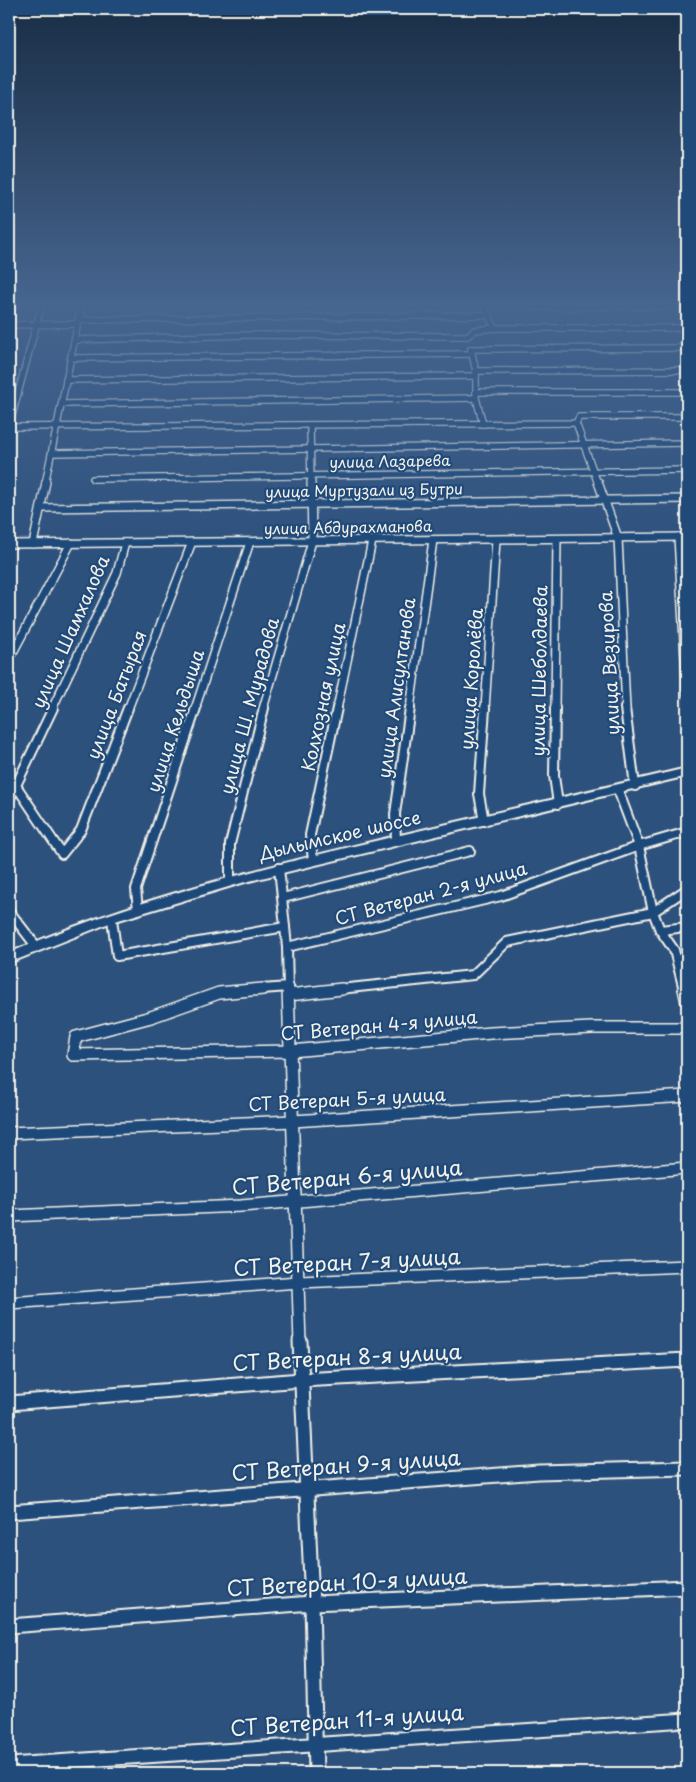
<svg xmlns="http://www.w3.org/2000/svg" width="696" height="1782" viewBox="0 0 696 1782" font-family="'Playpen Sans',sans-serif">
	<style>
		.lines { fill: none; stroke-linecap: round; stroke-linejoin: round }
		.street-far4-casing { stroke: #f4f1e8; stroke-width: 8 }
		.street-far3-casing { stroke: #f4f1e8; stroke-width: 10 }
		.street-far2-casing { stroke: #f4f1e8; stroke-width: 12 }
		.street-far1-casing { stroke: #f4f1e8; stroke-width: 14 }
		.street-casing { stroke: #f4f1e8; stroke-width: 17 }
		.secondary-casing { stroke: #f4f1e8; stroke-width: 4 }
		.street-far4 { stroke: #1f4a7a; stroke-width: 5.5 }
		.street-far3 { stroke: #1f4a7a; stroke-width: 7 }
		.street-far2 { stroke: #1f4a7a; stroke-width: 8 }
		.street-far1 { stroke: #1f4a7a; stroke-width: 11 }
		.street { stroke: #1f4a7a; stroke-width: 13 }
		.secondary { fill: #1f4a7a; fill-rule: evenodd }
		.labels { text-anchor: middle; stroke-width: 4.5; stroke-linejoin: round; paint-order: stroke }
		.far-street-label { font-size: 15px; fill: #f4f1e8; stroke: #1f4a7a }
		.street-label { font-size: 18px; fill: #f4f1e8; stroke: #1f4a7a }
		.near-street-label { font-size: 21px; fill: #f4f1e8; stroke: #1f4a7a }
	</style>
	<rect width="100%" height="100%" fill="#2d517d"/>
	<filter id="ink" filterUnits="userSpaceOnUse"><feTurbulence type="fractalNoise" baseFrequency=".02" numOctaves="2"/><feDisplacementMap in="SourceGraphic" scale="10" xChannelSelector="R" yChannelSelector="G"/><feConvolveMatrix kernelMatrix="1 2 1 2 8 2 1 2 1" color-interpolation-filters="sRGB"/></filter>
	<g filter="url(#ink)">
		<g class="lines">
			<g class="street-far4-casing">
				<g id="street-far4">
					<polyline points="482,303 495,328"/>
					<polyline points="503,307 687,306"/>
					<polyline points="79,320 489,315"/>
					<polyline points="9,325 78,324"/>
					<polyline points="467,336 475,330 495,328 687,328"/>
					<polyline points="75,340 246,335 467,336"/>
					<polyline points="471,349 687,348"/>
					<polyline points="471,350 476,371 476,398 483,424"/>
					<polyline points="71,358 472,354"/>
					<polyline points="476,371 687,370"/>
					<polyline points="66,380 476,376"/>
					<polyline points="476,392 687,392"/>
					<polyline points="62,404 476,398"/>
					<polyline points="576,423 598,484"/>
					<polyline points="310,425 311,484"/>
					<polyline points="9,427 576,423 579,417 687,417"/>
					<polyline points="9,427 42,303"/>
					<polyline points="52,453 687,443"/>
					<polyline points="93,479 687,470"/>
					<polyline points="45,484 82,303 84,303"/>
				</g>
			</g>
			<g class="street-far3-casing">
				<g id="street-far3">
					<polyline points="598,482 618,538 626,709"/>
					<polyline points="41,508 687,499"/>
					<polyline points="678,537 687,694"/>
					<polyline points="9,544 687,537"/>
					<polyline points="33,544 46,482"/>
					<polyline points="9,660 71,543"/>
					<polyline points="52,709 117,573 125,543"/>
					<polyline points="128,709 192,542"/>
					<polyline points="195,709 250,542"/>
					<polyline points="263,709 312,541 311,482"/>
					<polyline points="337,709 372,541"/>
					<polyline points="410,709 433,540"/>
					<polyline points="485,709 496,540"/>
					<polyline points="555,709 557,539"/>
				</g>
			</g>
			<g class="street-far2-casing">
				<g id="street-far2">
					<polyline points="555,708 554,776 558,804"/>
					<polyline points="625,708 635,786"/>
					<polyline points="9,784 17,787 62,854 81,830 128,708"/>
					<polyline points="618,790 639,846 653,912 660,930 674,950 684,990"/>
					<polyline points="9,800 53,708"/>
					<polyline points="484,821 479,794 485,708"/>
					<polyline points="396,841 395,814 410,708"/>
					<polyline points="313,860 310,835 337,708"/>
					<polyline points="279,868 287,947 288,990"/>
					<polyline points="230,881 230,844 264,708"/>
					<polyline points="283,898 470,851"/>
					<polyline points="138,910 136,889 196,708"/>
					<polyline points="9,911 36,946"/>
					<polyline points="112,919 117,956 285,927"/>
					<polyline points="660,930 687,927"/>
					<polyline points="287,947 501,896 639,846 687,832"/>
					<polyline points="248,990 289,987"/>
					<polyline points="330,990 473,975 507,942 653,912 687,889"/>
				</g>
			</g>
			<g class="street-far1-casing">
				<g id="street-far1">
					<polyline points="263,989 219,993 151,1017 76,1037 73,1055 291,1051 491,1033 592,1028 687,1028"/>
					<polyline points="288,989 300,1343"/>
					<polyline points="684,989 687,1002"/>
					<polyline points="289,995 342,989"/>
					<polyline points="9,1133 293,1121 687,1096"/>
					<polyline points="9,1216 241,1206 687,1168"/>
					<polyline points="9,1303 299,1282 687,1266"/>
				</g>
			</g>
			<g class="street-casing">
				<g id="street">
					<polyline points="300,1341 312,1603 316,1773"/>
					<polyline points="9,1403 301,1380 687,1360"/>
					<polyline points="9,1512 539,1472 687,1468"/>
					<polyline points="9,1626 312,1603 687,1587"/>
					<polyline points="9,1765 687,1720"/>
				</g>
			</g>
			<g class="secondary-casing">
				<path id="secondary" d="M687,768V776L245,882L112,922L9,963V953C132,899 262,868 392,837C490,814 589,791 687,768Z"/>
			</g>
			<use href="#street-far4" class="street-far4"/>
			<use href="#street-far3" class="street-far3"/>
			<use href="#street-far2" class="street-far2"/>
			<use href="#street-far1" class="street-far1"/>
			<use href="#street" class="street"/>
			<use href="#secondary" class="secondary"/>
		</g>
	</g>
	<linearGradient id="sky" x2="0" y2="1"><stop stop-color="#192d45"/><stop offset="0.55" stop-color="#46658f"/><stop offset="1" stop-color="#46658f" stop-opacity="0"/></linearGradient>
	<rect width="696" height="552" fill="url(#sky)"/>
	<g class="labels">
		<g class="far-street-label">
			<text transform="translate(390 462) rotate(-1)" y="5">улица Лазарева</text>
			<text transform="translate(364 491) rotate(-1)" y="5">улица Муртузали из Бутри</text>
			<text transform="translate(348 528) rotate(-1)" y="5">улица Абдурахманова</text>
		</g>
		<g class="street-label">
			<text transform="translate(71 632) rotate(-66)" y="6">улица Шамхалова</text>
			<text transform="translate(610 663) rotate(-93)" y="6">улица Везирова</text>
			<text transform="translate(540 671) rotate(-89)" y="6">улица Шеболдаева</text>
			<text transform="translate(472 679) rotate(-86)" y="6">улица Королёва</text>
			<text transform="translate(397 688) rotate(-82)" y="6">улица Алисултанова</text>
			<text transform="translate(117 695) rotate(-69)" y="6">улица Батырая</text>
			<text transform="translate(324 697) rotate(-78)" y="6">Колхозная улица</text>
			<text transform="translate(250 706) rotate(-75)" y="6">улица Ш. Мурадова</text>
			<text transform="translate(176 721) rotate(-72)" y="6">улица Кельдыша</text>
			<text transform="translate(340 836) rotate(-13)" y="6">Дылымское шоссе</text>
			<text transform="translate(431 894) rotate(-15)" y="6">СТ Ветеран 2-я улица</text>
			<text transform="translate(379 1026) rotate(-5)" y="6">СТ Ветеран 4-я улица</text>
			<text transform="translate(347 1100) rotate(-3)" y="6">СТ Ветеран 5-я улица</text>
		</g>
		<g class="near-street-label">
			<text transform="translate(347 1178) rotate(-5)" y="7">СТ Ветеран 6-я улица</text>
			<text transform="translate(347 1263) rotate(-3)" y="7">СТ Ветеран 7-я улица</text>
			<text transform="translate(347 1358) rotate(-3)" y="7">СТ Ветеран 8-я улица</text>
			<text transform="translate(346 1466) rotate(-4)" y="7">СТ Ветеран 9-я улица</text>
			<text transform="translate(347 1583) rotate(-3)" y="7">СТ Ветеран 10-я улица</text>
			<text transform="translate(347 1721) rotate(-4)" y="7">СТ Ветеран 11-я улица</text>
		</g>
	</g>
	<rect width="696" height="1782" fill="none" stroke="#1f4a7a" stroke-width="30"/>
	<rect x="15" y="15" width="666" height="1752" fill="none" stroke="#f4f1e8" stroke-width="2" filter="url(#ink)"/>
</svg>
